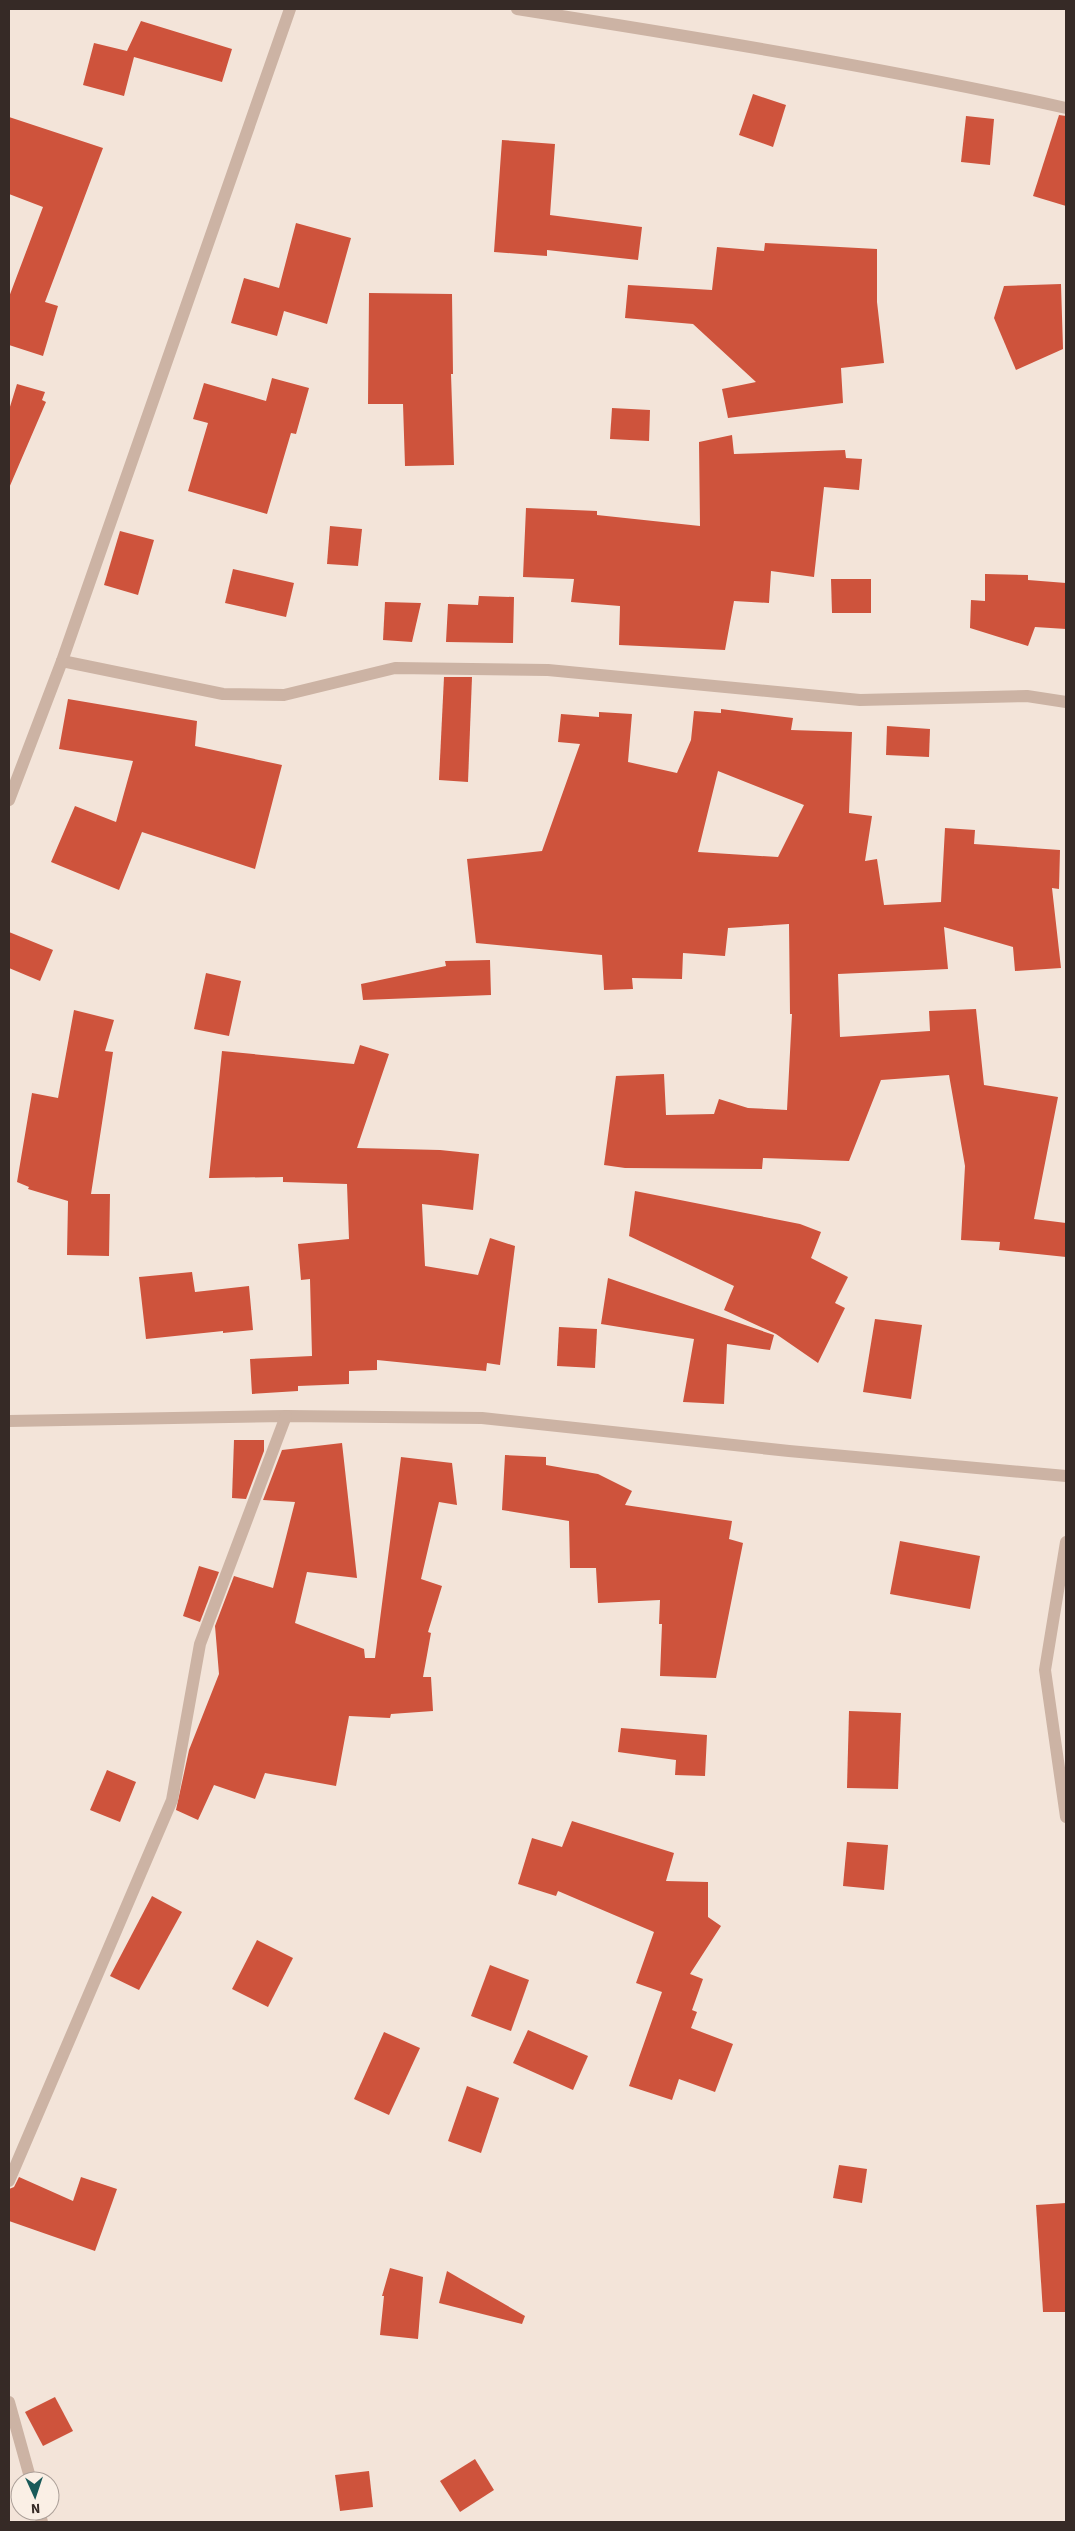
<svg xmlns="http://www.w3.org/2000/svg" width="1075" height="2531" viewBox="0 0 1075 2531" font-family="'Source Sans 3',sans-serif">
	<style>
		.building { fill: #ce533c; fill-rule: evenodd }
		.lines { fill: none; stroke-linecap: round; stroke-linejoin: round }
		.minor { stroke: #ccb3a4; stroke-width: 12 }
	</style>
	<rect width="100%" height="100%" fill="#f3e4d9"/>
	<g class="building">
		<polygon points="141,21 232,49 222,82 134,57 124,96 83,85 94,43 127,51"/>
		<polygon points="753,94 786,105 773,147 739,135"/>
		<polygon points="1059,115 1066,116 1066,206 1033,196"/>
		<polygon points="966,116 994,119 990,165 961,162"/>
		<polygon points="9,117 103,148 45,302 58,306 43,356 9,345 9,297 43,207 9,194"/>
		<polygon points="502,140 555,144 550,215 642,227 638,260 547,250 547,256 494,252"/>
		<polygon points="296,223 351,238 327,324 284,311 277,336 231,323 244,278 279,288"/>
		<polygon points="765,243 877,249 877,302 884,363 841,368 843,403 728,418 722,389 756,382 693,324 625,318 628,285 712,290 717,247 764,251"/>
		<polygon points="1061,284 1063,349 1016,370 994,318 1004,286"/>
		<polygon points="369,293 452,294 453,374 451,374 454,465 405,466 403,404 368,404"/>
		<polygon points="272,378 309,388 296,434 291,433 267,514 188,491 208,423 193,419 204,383 266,401"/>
		<polygon points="17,384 45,392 42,400 46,402 9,488 9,410"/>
		<polygon points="612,408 650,410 649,441 610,439"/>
		<polygon points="732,435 734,454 845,450 846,458 862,459 859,490 824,487 814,577 771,571 769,603 734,601 725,650 619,645 620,606 571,602 574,579 523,577 526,508 597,511 597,515 700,526 699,442"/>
		<polygon points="330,526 362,529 358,566 327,564"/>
		<polygon points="120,531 154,540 138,595 104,585"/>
		<polygon points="233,569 294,583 286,617 225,603"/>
		<polygon points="985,574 1028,575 1028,580 1066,583 1066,629 1035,627 1028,646 970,628 971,600 985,601"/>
		<polygon points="831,579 871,579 871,613 832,613"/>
		<polygon points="479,596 514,597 513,643 446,642 448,604 478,605"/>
		<polygon points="385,602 421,603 412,642 383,640"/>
		<polygon points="444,677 472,677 468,782 439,780"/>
		<polygon points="68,699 197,721 195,746 282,765 255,869 142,832 119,890 51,862 75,806 116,822 133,761 59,749"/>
		<path d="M721,709L793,718L791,730L852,732L849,813L872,816L865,861L877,859L884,905L941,902L945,828L975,830L974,844L1060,850L1059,889L1052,888L1061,968L1015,971L1013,947L944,927L948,969L838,974L840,1037L930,1031L929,1011L976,1009L984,1085L1058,1097L1034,1219L1066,1223V1257L999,1250L1000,1242L961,1240L965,1166L949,1075L881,1080L849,1161L763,1158L762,1169L625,1168L604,1165L616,1076L664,1074L666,1115L714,1114L719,1099L748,1108L787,1110L792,1014H790L789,924L728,928L725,956L683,953L682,979L632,978L633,989L604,990L602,955L476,943L467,859L542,851L580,744L558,742L561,714L599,717V712L632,714L628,762L677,773L691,740L694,711L721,713ZM718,771L804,805L778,857L698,852Z"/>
		<polygon points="887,726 930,729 929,757 886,755"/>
		<polygon points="9,932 53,950 40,981 9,968"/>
		<polygon points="490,960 491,995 363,1000 361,984 446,966 445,961"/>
		<polygon points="206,973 241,981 229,1036 194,1029"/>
		<polygon points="74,1010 114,1020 105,1051 113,1052 91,1194 110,1194 109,1256 67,1255 68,1201 28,1189 29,1187 17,1182 32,1093 58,1098"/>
		<polygon points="360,1045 389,1054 357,1148 440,1150 479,1154 473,1210 422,1204 425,1266 478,1275 490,1238 515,1246 500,1365 487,1363 486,1371 377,1360 377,1370 349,1371 349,1384 298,1386 298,1391 252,1394 250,1359 312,1356 310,1279 301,1280 298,1244 349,1239 347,1184 283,1182 283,1177 209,1178 222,1051 354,1064"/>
		<polygon points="635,1191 800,1224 821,1232 811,1258 848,1277 835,1303 845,1308 818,1363 776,1334 724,1310 734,1286 629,1236"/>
		<polygon points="192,1272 195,1292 249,1286 253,1330 223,1333 223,1331 146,1339 139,1277"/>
		<polygon points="608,1278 774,1335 770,1350 727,1344 724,1404 683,1402 694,1339 601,1324"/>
		<polygon points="875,1319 922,1325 911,1399 863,1392"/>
		<polygon points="559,1327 597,1329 595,1368 557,1366"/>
		<polygon points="234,1440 264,1440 264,1451 246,1499 232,1498"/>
		<polygon points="342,1443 357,1578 307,1572 295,1623 364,1649 365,1658 375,1658 401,1457 452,1463 457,1505 439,1502 421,1579 442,1586 428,1632 431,1633 423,1677 431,1677 433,1711 391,1714 390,1718 349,1716 336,1786 265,1773 255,1799 214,1785 198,1820 176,1810 189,1750 219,1674 215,1626 234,1576 273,1588 295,1502 263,1500 282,1450"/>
		<polygon points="505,1455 546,1457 546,1465 598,1474 632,1491 625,1505 732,1521 729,1539 743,1543 716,1678 660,1676 662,1624 659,1624 660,1600 598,1603 596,1568 570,1568 569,1521 502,1510"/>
		<polygon points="900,1541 980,1556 970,1609 890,1594"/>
		<polygon points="199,1566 219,1572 200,1622 183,1616"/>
		<polygon points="849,1711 901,1713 898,1789 847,1788"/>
		<polygon points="621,1728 707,1735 705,1776 675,1775 676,1760 618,1752"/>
		<polygon points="107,1770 136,1782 120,1822 90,1810"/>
		<polygon points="572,1821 674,1853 666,1881 708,1882 708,1917 721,1926 690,1974 703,1979 692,2010 697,2012 691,2028 733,2044 715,2092 679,2079 672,2100 629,2086 662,1992 636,1983 654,1932 558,1891 556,1896 518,1884 532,1838 562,1847"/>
		<polygon points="847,1842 888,1845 884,1890 843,1886"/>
		<polygon points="152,1896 182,1912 139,1990 110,1976"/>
		<polygon points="257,1940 293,1958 268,2007 232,1989"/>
		<polygon points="490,1965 529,1980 511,2031 471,2016"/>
		<polygon points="528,2030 588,2056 573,2090 513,2063"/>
		<polygon points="384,2032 420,2048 389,2115 354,2099"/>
		<polygon points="467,2086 499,2098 481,2153 448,2141"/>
		<polygon points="839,2165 867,2169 862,2203 833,2198"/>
		<polygon points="19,2177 73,2201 81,2177 117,2189 95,2251 9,2221 9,2189 14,2187"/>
		<polygon points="1066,2203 1066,2312 1043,2312 1036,2205"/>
		<polygon points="390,2268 423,2277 418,2339 380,2335 384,2296 382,2296"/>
		<polygon points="447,2271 525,2316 522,2324 439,2303"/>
		<polygon points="55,2397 73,2431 43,2446 25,2412"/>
		<polygon points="475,2459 494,2490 460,2512 440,2481"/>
		<polygon points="369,2471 373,2507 340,2511 335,2475"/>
	</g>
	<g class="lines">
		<g class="minor">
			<path d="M517,9C701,38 885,68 1066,108"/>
			<polyline points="62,661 223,694 284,695 395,668 548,670 860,700 1027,696 1066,702"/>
			<polyline points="9,800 62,661 290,9"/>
			<polyline points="9,1421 286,1416 482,1418 789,1451 1066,1476"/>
			<polyline points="1066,1542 1045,1670 1066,1817"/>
			<polyline points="9,2181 172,1800 200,1644 286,1416"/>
			<polyline points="9,2402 31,2481"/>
			<polyline points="39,2511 42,2522"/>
		</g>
	</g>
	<rect width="1075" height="2531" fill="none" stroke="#362a26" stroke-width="20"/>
	<g transform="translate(35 2496) rotate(177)"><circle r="24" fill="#faefe5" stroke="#aca099"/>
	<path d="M0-4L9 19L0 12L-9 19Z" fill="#195a59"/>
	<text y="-8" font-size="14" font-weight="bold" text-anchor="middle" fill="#362a26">N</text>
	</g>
</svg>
